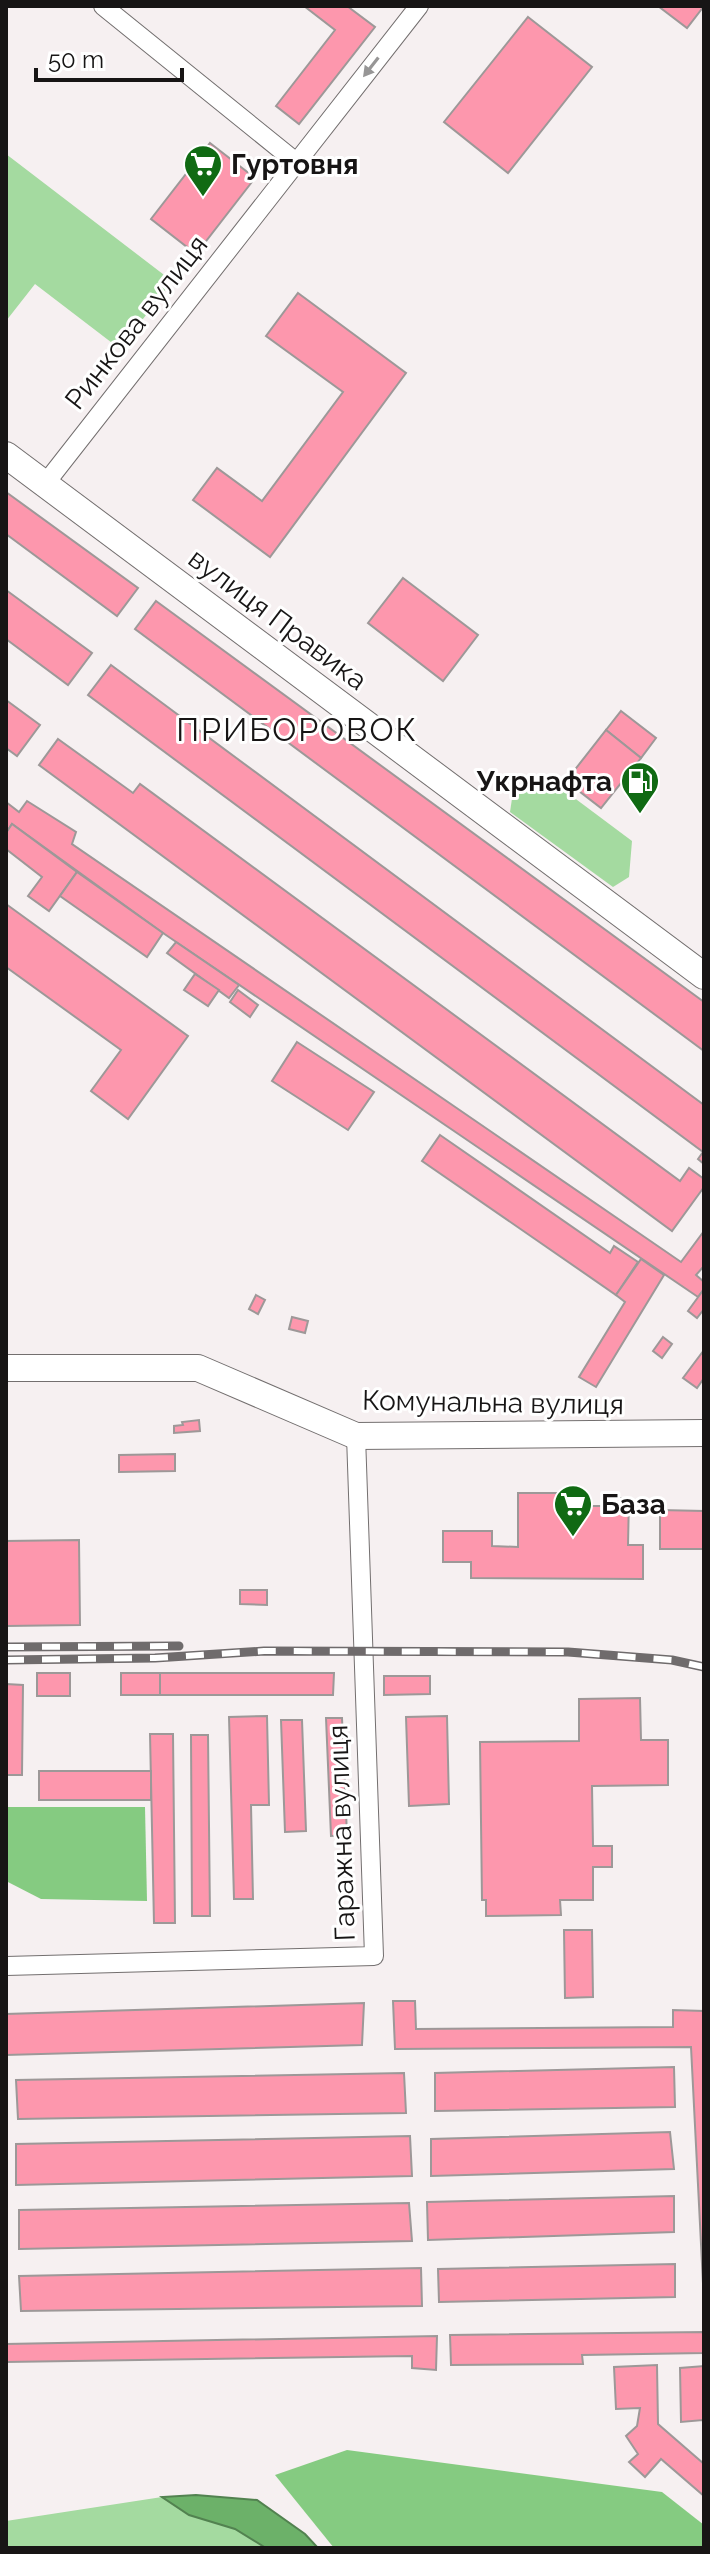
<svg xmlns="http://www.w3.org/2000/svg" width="710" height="2554" viewBox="0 0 710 2554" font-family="Raleway,sans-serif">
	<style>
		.green { fill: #a4daa0 }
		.forest { fill: #85cb81 }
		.water { fill: #6cb169; stroke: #528250; stroke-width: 2 }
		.building { fill: #fd97ad; stroke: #9d9898; stroke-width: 2 }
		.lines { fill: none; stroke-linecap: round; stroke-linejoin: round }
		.street-casing { stroke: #736f6f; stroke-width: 20 }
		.secondary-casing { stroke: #736f6f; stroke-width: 28 }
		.street { stroke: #fff; stroke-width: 18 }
		.secondary { stroke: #fff; stroke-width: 26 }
		.rail-casing { stroke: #6f6b6c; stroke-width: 9 }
		.rail { stroke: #fff; stroke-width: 6; stroke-dasharray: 18; stroke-linecap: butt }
		.oneway { fill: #979696 }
		.labels { text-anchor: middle; stroke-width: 6; stroke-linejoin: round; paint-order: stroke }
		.poi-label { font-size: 28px; font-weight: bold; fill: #171515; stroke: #fff; text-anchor: start }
		.street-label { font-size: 28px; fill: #171515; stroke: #fff }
		.quarter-label { font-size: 32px; letter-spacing: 2px; fill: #171515; stroke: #fff }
	</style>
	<rect width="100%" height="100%" fill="#f6f0f1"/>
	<g class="green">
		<polygon points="6,154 172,281 120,349 35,284 6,321"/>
		<polygon points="536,782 553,782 632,841 629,877 613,887 510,812 513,792"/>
		<polygon points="162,2497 189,2515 235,2529 266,2548 6,2548 6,2521"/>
	</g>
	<g class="forest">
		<polygon points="6,1807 145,1807 147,1901 41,1899 6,1881"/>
		<polygon points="347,2450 662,2492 704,2525 704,2548 334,2548 275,2475"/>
	</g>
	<polygon class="water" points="196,2495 257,2500 305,2534 318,2548 266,2548 235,2529 189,2515 162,2497"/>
	<g class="building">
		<polygon points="304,6 347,6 375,27 299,124 276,106 335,30"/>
		<polygon points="658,6 704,6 687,28"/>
		<polygon points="528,17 592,67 508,173 444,122"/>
		<polygon points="210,143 255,178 196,254 151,219"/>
		<polygon points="298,293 406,373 270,557 193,500 217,468 262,501 343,392 266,336"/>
		<polygon points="6,492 138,588 117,616 6,534"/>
		<polygon points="403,578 478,635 443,681 368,623"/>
		<polygon points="6,590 92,653 68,685 6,639"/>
		<polygon points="156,601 704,1002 704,1051 135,629"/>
		<polygon points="111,665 704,1105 704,1164 698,1159 703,1152 88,695"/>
		<polygon points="6,700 40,725 17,756 6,748"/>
		<polygon points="621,711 656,738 641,758 606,730"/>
		<polygon points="606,730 641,758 601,808 566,781"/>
		<polygon points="58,739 133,793 140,784 680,1181 689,1168 704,1179 704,1187 672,1231 39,765"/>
		<polygon points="27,801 76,832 72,844 681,1262 704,1231 704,1266 696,1275 704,1282 704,1289 698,1297 163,933 12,824 6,833 6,802 19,812"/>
		<polygon points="12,824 77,872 49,911 28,896 42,877 6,849 6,833"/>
		<polygon points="77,872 163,933 147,957 60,896"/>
		<polygon points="6,904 188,1036 128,1119 91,1091 121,1050 6,967"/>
		<polygon points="176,942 239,985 229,998 167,953"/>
		<polygon points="195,974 219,990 208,1006 184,990"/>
		<polygon points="238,990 258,1005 250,1017 230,1002"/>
		<polygon points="297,1042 374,1092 348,1130 272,1081"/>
		<polygon points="440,1135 610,1253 614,1246 638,1262 616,1295 422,1161"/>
		<polygon points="641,1259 664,1275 596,1387 579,1377 625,1302 616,1295"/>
		<polygon points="704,1289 704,1309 697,1318 688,1311"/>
		<polygon points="256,1295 265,1300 258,1314 249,1309"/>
		<polygon points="292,1317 308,1321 305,1333 289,1329"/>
		<polygon points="663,1337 672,1344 662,1358 653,1351"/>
		<polygon points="704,1350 704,1378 697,1388 683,1378"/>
		<polygon points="199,1420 200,1431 174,1433 174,1426 183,1425 182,1422"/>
		<polygon points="175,1454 175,1471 119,1472 119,1455"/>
		<polygon points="518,1493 573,1493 573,1506 614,1506 614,1498 629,1498 628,1545 643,1545 643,1579 471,1578 471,1562 443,1562 443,1531 492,1531 492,1546 518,1547"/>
		<polygon points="660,1510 704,1511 704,1549 660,1549"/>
		<polygon points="79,1540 80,1625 6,1626 6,1541"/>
		<polygon points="240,1590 267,1590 267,1605 240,1604"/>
		<rect x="37" y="1673" width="33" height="23"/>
		<rect x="121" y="1673" width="39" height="22"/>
		<polygon points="160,1673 334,1673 333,1695 160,1695"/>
		<polygon points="384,1676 430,1676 430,1694 384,1695"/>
		<polygon points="6,1684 23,1685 22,1775 6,1775"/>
		<polygon points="640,1698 641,1740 668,1740 668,1785 592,1786 593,1846 612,1846 612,1867 593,1867 593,1900 560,1900 561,1915 486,1916 486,1900 482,1900 480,1742 579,1741 579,1699"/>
		<polygon points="267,1716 269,1805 251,1805 253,1899 234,1899 229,1717"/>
		<polygon points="447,1716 449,1804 409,1806 406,1717"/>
		<polygon points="326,1718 342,1718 347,1835 331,1836"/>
		<polygon points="281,1720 302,1720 306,1831 285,1832"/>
		<polygon points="150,1734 173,1734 175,1923 154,1923"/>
		<polygon points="191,1735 208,1735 210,1916 192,1916"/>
		<rect x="39" y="1771" width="112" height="29"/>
		<polygon points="564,1930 592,1930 593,1997 565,1998"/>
		<polygon points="393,2001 415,2001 416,2029 673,2027 673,2010 704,2011 704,2303 691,2047 395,2049"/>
		<polygon points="364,2003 362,2045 6,2055 6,2014"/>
		<polygon points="674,2067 675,2107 435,2111 435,2073"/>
		<polygon points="404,2073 406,2113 18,2119 16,2080"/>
		<polygon points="670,2132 674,2169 431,2176 431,2139"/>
		<polygon points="410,2136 412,2176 16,2185 16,2144"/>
		<polygon points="674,2196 674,2232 428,2240 427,2202"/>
		<polygon points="409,2203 412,2241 19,2249 19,2210"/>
		<polygon points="675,2264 675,2297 439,2302 438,2269"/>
		<polygon points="421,2268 422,2306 21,2311 19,2276"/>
		<polygon points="704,2332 704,2353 582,2355 583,2364 451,2365 450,2335"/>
		<polygon points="437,2336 436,2370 412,2368 412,2356 6,2362 6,2344"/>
		<polygon points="657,2365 658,2424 704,2464 704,2496 661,2459 645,2477 629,2462 638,2454 626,2436 637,2426 640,2408 616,2409 614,2367"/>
		<polygon points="704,2366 704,2437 703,2437 703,2420 681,2422 680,2368"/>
	</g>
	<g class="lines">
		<g class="street-casing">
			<g id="street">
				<polyline points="103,6 296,162"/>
				<polyline points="45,484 419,6"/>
				<polyline points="6,1966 374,1956 356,1436"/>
			</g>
		</g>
		<g class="secondary-casing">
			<g id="secondary">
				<polyline points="6,455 704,976"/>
				<polyline points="6,1368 198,1368 356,1436 704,1433"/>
			</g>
		</g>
		<use href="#street" class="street"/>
		<use href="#secondary" class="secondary"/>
		<g class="rail-casing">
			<g id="rail">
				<polyline points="6,1647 179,1646"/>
				<polyline points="6,1660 155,1658 264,1651 568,1652 672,1660 704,1667"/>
			</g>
		</g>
		<use href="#rail" class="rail"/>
	</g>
	<defs><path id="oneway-solid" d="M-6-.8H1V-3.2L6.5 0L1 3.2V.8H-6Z" transform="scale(2)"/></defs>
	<use class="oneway" href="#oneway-solid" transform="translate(371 67) rotate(128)"/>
	<defs>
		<g id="supermarket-pin" transform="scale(2)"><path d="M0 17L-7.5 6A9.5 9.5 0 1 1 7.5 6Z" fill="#106a13" stroke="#fff"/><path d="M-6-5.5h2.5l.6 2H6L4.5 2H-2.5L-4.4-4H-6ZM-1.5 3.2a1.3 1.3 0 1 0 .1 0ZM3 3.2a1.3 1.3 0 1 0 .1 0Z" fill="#fff"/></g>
		<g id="fuel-pin" transform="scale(2)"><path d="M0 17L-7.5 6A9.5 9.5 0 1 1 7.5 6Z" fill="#106a13" stroke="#fff"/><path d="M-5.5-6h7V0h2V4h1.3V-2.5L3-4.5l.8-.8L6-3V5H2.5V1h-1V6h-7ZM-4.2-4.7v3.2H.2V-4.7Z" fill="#fff"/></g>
	</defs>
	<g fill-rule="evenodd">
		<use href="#supermarket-pin" x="203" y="164"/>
		<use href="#fuel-pin" x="640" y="781"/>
		<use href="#supermarket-pin" x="573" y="1504"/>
	</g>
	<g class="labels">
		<g class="poi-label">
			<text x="231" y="174">Гуртовня</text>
			<text x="612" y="791" text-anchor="end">Укрнафта</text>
			<text x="601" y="1514">База</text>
		</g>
		<g class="street-label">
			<text transform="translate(136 322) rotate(-52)" y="10">Ринкова вулиця</text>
			<text transform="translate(278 619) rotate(37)" y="10">вулиця Правика</text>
			<text transform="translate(493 1402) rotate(1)" y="10">Комунальна вулиця</text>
			<text transform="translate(341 1833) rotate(-92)" y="10">Гаражна вулиця</text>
		</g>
		<g class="quarter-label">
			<text x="297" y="741">ПРИБОРОВОК</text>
		</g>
	</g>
	<rect width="710" height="2554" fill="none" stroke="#171515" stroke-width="16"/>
	<path d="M36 68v12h146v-12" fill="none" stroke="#171515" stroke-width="4"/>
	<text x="48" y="68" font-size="24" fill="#171515" stroke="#ffffff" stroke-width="6" paint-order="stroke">50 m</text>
</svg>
